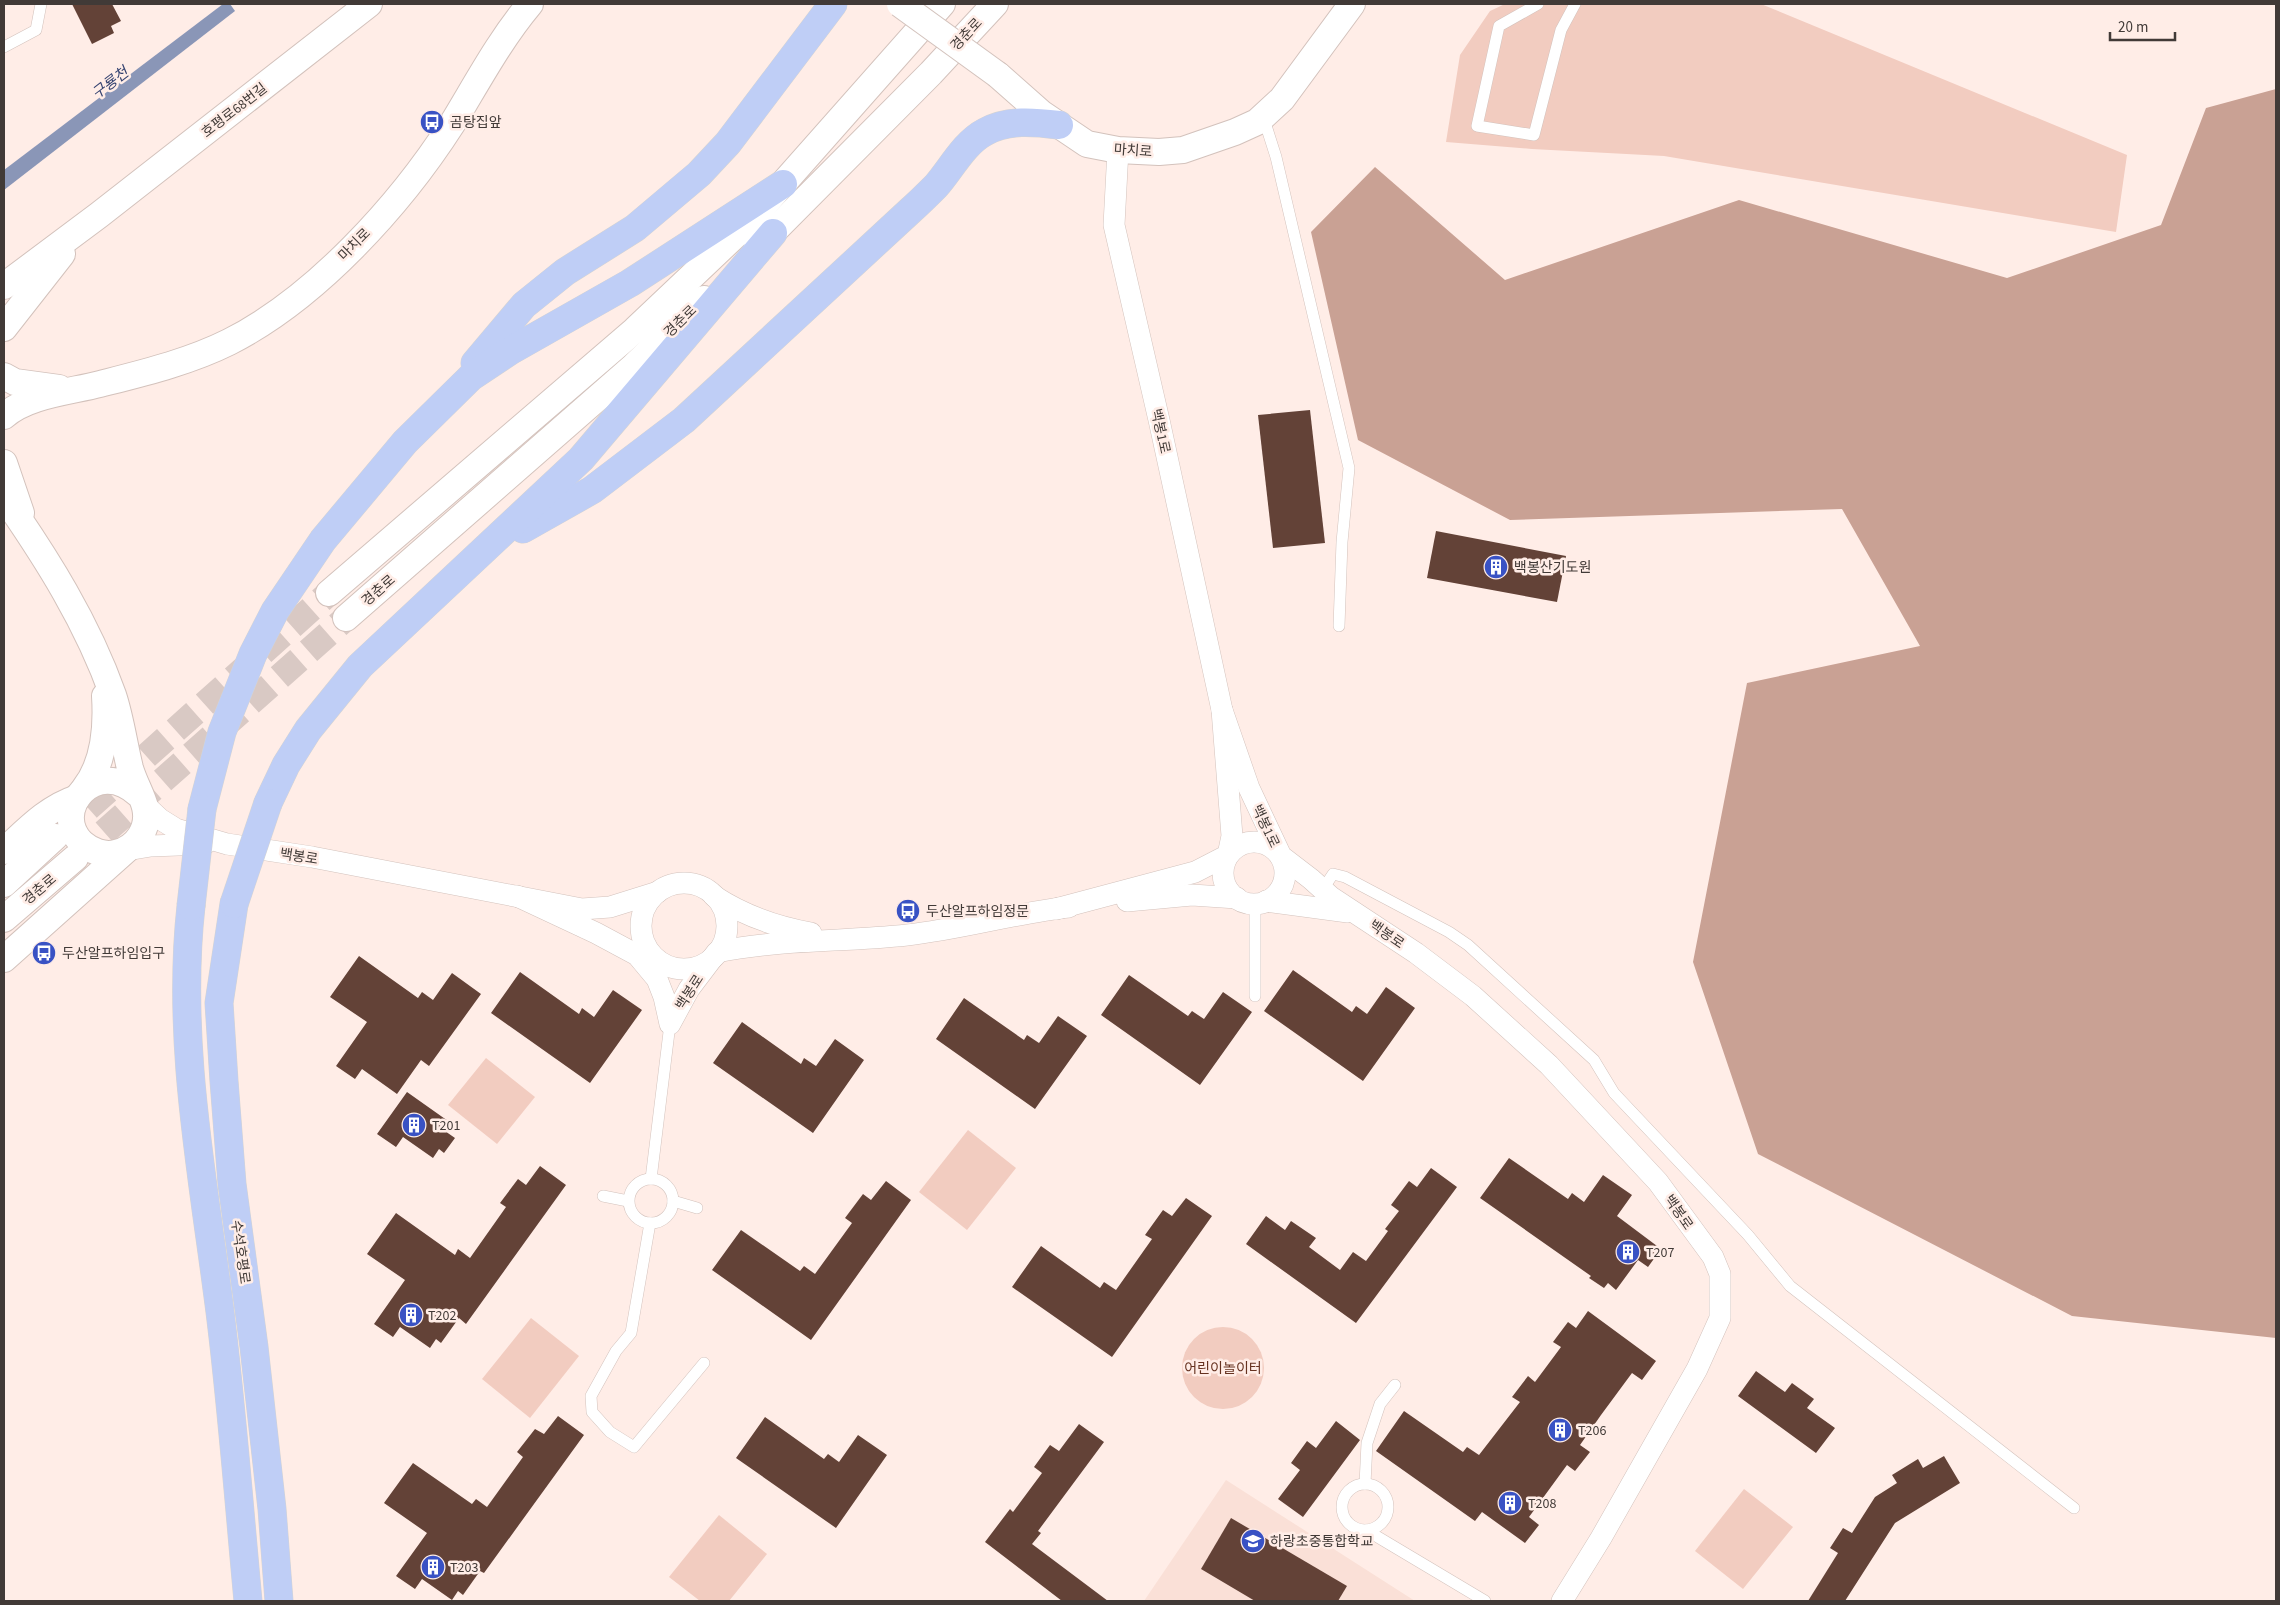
<svg xmlns="http://www.w3.org/2000/svg" width="2280" height="1605" viewBox="0 0 2280 1605" font-family="'Source Sans 3','Noto Sans KR',sans-serif">
	<style>
		.built { fill: #fae0d7 }
		.green { fill: #f2ccc0 }
		.forest { fill: #c9a194 }
		.water { fill: #8a96b7 }
		.building { fill: #634237 }
		.lines { fill: none; stroke-linecap: round; stroke-linejoin: round }
		.tertiary-tunnel { stroke: #d9c9c4; stroke-width: 26; stroke-dasharray: 26 13; stroke-linecap: butt }
		.service-casing { stroke: #d3c2bc; stroke-width: 12 }
		.minor-casing { stroke: #d3c2bc; stroke-width: 22 }
		.tertiary-casing { stroke: #d3c2bc; stroke-width: 28 }
		.trunk-casing { stroke: #d5d4d3; stroke-width: 29 }
		.service { stroke: #fff; stroke-width: 11 }
		.minor { stroke: #fff; stroke-width: 21 }
		.tertiary { stroke: #fff; stroke-width: 26 }
		.trunk { stroke: #bfcef6; stroke-width: 28 }
		.tertiary-bridge-casing { stroke: #d3c2bc; stroke-width: 28; stroke-linecap: butt }
		.trunk-bridge-casing { stroke: #d5d4d3; stroke-width: 29; stroke-linecap: butt }
		.tertiary-bridge { stroke: #fff; stroke-width: 26 }
		.trunk-bridge { stroke: #bfcef6; stroke-width: 28 }
		.labels { text-anchor: middle; stroke-width: 5; stroke-linejoin: round; paint-order: stroke }
		.street-label { font-size: 14px; fill: #413a37; stroke: #ffede7 }
		.poi-label { font-size: 14px; fill: #413a37; stroke: #ffede7; text-anchor: start }
		.park-label { font-size: 14px; fill: #663220; stroke: #ffede7 }
		.water-label { font-size: 15px; font-style: italic; fill: #344270; stroke: #ffede7 }
	</style>
	<rect width="100%" height="100%" fill="#ffede7"/>
	<polygon class="built" points="1226,1480 1415,1601 1144,1601"/>
	<g class="green">
		<polygon points="1505,4 1761,4 2127,155 2116,232 1664,156 1532,149 1446,142 1460,55 1490,11"/>
		<polygon points="486,1058 535,1097 497,1144 448,1105"/>
		<polygon points="968,1130 1016,1168 967,1230 919,1192"/>
		<polygon points="531,1318 579,1356 530,1418 482,1379"/>
		<circle cx="1223" cy="1368" r="41"/>
		<polygon points="1744,1489 1793,1527 1743,1589 1695,1551"/>
		<polygon points="719,1515 767,1554 729,1601 700,1601 669,1577"/>
	</g>
	<polygon class="forest" points="2276,89 2276,1338 2072,1316 1758,1154 1693,962 1747,683 1920,646 1842,509 1510,520 1358,440 1311,232 1375,167 1505,280 1739,200 2007,278 2161,225 2206,108"/>
	<polygon class="water" points="223,4 230,4 235,11 4,190 4,170"/>
	<g class="building">
		<polygon points="72,4 112,4 121,21 111,26 114,33 92,44"/>
		<polygon points="1310,410 1325,543 1273,548 1258,415"/>
		<polygon points="1436,531 1566,556 1557,602 1427,578"/>
		<polygon points="359,956 418,998 422,992 433,1000 452,973 481,994 429,1066 421,1060 397,1094 362,1069 355,1079 336,1066 367,1022 330,997"/>
		<polygon points="1293,970 1352,1012 1356,1006 1367,1014 1386,987 1415,1008 1363,1081 1264,1011"/>
		<polygon points="520,972 579,1014 582,1008 594,1017 613,990 642,1010 590,1083 491,1013"/>
		<polygon points="1129,975 1188,1016 1192,1011 1204,1019 1223,992 1252,1012 1200,1085 1101,1015"/>
		<polygon points="964,998 1024,1040 1027,1035 1039,1043 1058,1016 1087,1036 1035,1109 936,1039"/>
		<polygon points="742,1022 801,1064 804,1058 816,1066 835,1039 864,1060 813,1133 713,1063"/>
		<polygon points="407,1092 448,1121 442,1129 455,1138 444,1153 439,1149 433,1158 403,1137 396,1147 377,1134"/>
		<polygon points="1509,1158 1568,1199 1572,1193 1584,1202 1603,1175 1632,1195 1617,1216 1661,1249 1648,1267 1638,1260 1616,1290 1608,1283 1604,1288 1589,1278 1591,1276 1480,1198"/>
		<polygon points="540,1166 566,1185 466,1324 459,1318 441,1343 436,1339 430,1348 400,1327 393,1337 374,1324 405,1280 367,1254 396,1213 455,1255 458,1249 470,1258 506,1207 500,1203 518,1179 526,1185"/>
		<polygon points="1431,1168 1457,1187 1356,1323 1246,1244 1266,1216 1285,1230 1291,1221 1316,1238 1309,1247 1340,1270 1353,1252 1366,1261 1388,1231 1385,1229 1399,1211 1391,1205 1409,1181 1417,1187"/>
		<polygon points="886,1181 911,1200 811,1340 712,1270 741,1230 800,1271 804,1266 815,1274 852,1223 845,1218 863,1194 871,1200"/>
		<polygon points="1186,1198 1212,1216 1112,1357 1012,1287 1041,1246 1100,1288 1104,1282 1116,1290 1152,1239 1145,1235 1163,1210 1172,1216"/>
		<polygon points="1588,1311 1656,1361 1642,1380 1632,1373 1601,1415 1580,1445 1590,1452 1575,1471 1567,1465 1529,1517 1539,1525 1525,1543 1482,1512 1475,1521 1376,1451 1404,1411 1463,1452 1467,1447 1479,1455 1520,1402 1512,1397 1528,1376 1535,1382 1561,1347 1553,1342 1568,1322 1576,1328"/>
		<polygon points="1756,1371 1785,1392 1792,1383 1814,1399 1807,1408 1835,1428 1816,1453 1738,1396"/>
		<polygon points="558,1416 584,1435 484,1573 480,1571 463,1595 458,1591 452,1600 422,1579 415,1589 396,1576 427,1533 384,1503 413,1463 472,1504 476,1499 487,1507 523,1457 517,1452 535,1429 544,1434"/>
		<polygon points="765,1417 824,1459 828,1454 839,1462 858,1435 887,1455 836,1528 736,1458"/>
		<polygon points="1336,1421 1360,1440 1303,1517 1278,1499 1300,1470 1291,1463 1307,1441 1316,1448"/>
		<polygon points="1079,1424 1104,1442 1038,1531 1041,1533 1032,1544 1108,1601 1062,1601 985,1542 1010,1509 1013,1512 1042,1473 1034,1467 1050,1445 1059,1451"/>
		<polygon points="1944,1456 1960,1483 1895,1523 1845,1601 1808,1601 1838,1553 1830,1548 1843,1528 1852,1533 1875,1497 1897,1483 1892,1475 1918,1459 1923,1468"/>
		<polygon points="1231,1518 1347,1586 1338,1601 1255,1601 1201,1569"/>
	</g>
	<g class="lines">
		<g class="tertiary-tunnel">
			<polyline points="59,834 329,593"/>
			<polyline points="75,858 346,618"/>
		</g>
		<g class="service-casing">
			<g id="service">
				<polyline points="1538,4 1499,26 1477,126 1534,135 1561,30 1575,4"/>
				<polyline points="4,47 36,30 41,4"/>
				<polyline points="1263,116 1276,157 1349,468 1342,542 1339,626"/>
				<polyline points="1323,889 1333,874 1345,877 1449,932 1468,945 1594,1060 1614,1093 1748,1235 1790,1286 2074,1508"/>
				<polyline points="1255,904 1255,996"/>
				<circle cx="651" cy="1201" r="22"/>
				<polyline points="651,1179 670,1024"/>
				<polyline points="603,1196 628,1201"/>
				<polyline points="673,1201 697,1208"/>
				<polyline points="650,1223 631,1333 616,1351 591,1396 592,1412 610,1432 634,1447 704,1363"/>
				<circle cx="1365" cy="1507" r="23"/>
				<polyline points="1365,1484 1367,1443 1380,1404 1395,1385"/>
				<polyline points="1366,1530 1485,1601"/>
			</g>
		</g>
		<g class="minor-casing">
			<g id="minor">
				<polyline points="1222,710 1249,788 1281,856 1311,879 1331,897 1416,953 1473,996 1549,1065 1658,1182 1713,1257 1720,1274 1720,1318 1697,1369 1601,1538 1562,1601"/>
				<polyline points="145,805 160,819 176,829 227,844 312,857 582,909 610,907 658,892"/>
				<circle cx="1254" cy="873" r="31"/>
				<polyline points="127,850 151,846 205,844"/>
				<circle cx="684" cy="926" r="43"/>
				<path d="M517,896L596,933L637,955L657,979L664,997L670,1024L689,989L717,952C780,939 844,942 907,935C962,929 1015,913 1069,907"/>
				<path d="M714,896C743,915 777,927 811,933"/>
				<polyline points="1127,901 1192,895 1237,898"/>
				<polyline points="1266,901 1348,912"/>
				<polyline points="1056,909 1195,872 1228,855 1232,836 1222,710 1159,420 1114,225 1118,150"/>
			</g>
		</g>
		<g class="tertiary-casing">
			<g id="tertiary">
				<polyline points="998,75 1041,113 1087,144 1118,150 1159,152 1183,150 1235,132 1257,122 1282,99 1352,4"/>
				<polyline points="757,248 931,73 995,4"/>
				<polyline points="4,286 99,215 369,4"/>
				<polyline points="4,328 62,254"/>
				<polyline points="4,376 15,382 59,388"/>
				<path d="M4,416C28,395 69,392 100,384C143,373 189,362 229,342C316,298 400,205 452,124C477,83 499,41 530,4"/>
				<polyline points="4,463 21,513"/>
				<path d="M4,497C47,559 87,622 113,695C121,719 124,744 130,768C134,782 142,795 145,807C150,828 137,848 116,853C104,856 91,851 82,843C49,811 96,755 138,794"/>
				<polyline points="329,593 635,330 749,222 942,4"/>
				<polyline points="346,618 634,366 704,299"/>
				<path d="M84,789C104,764 107,727 105,696"/>
				<path d="M4,851C27,830 47,808 77,798"/>
				<polyline points="4,884 55,837"/>
				<polyline points="4,919 75,858"/>
				<polyline points="4,959 126,850"/>
			</g>
		</g>
		<g class="trunk-casing">
			<g id="trunk">
				<polyline points="475,363 524,305 565,272 635,228 699,174 728,143 833,4"/>
				<path d="M523,529L592,490L684,420L911,210C920,202 928,194 936,186C951,169 964,143 985,132C1007,119 1035,122 1059,125"/>
				<polyline points="268,803 286,765 308,730 360,666 581,459 773,233"/>
				<polyline points="202,809 222,732 253,654 275,611 323,540 405,442 471,377 510,351 630,283 783,184"/>
				<polyline points="234,904 219,1003 224,1081 232,1184 254,1347 272,1509 279,1601"/>
				<path d="M191,906C176,1042 203,1177 220,1312C232,1408 239,1505 248,1601"/>
			</g>
		</g>
		<use href="#service" class="service"/>
		<use href="#minor" class="minor"/>
		<use href="#tertiary" class="tertiary"/>
		<use href="#trunk" class="trunk"/>
		<g class="tertiary-bridge-casing">
			<polyline id="tertiary-bridge" points="900,4 998,75"/>
		</g>
		<g class="trunk-bridge-casing">
			<g id="trunk-bridge">
				<polyline points="234,904 268,803"/>
				<polyline points="191,906 202,809"/>
			</g>
		</g>
		<use href="#tertiary-bridge" class="tertiary-bridge"/>
		<use href="#trunk-bridge" class="trunk-bridge"/>
	</g>
	<defs>
		<g id="bus-disc" transform="scale(1.25)"><circle r="9.5" fill="#3952c4" stroke="#ffede7"/><path d="M-5-6H5V4H4V6H2V4H-2V6H-4V4H-5ZM-3.5-4V0h7V-4ZM-3.5 1.2v1.5H-2V1.2ZM2 1.2v1.5H3.5V1.2Z" fill="#fff"/></g>
		<g id="building-disc" transform="scale(1.25)"><circle r="9.5" fill="#3952c4" stroke="#ffede7"/><path d="M-4-6H4V6H1V3H-1V6H-4ZM-2.5-4.3h1.7v1.8h-1.7ZM.8-4.3h1.7v1.8H.8ZM-2.5-1h1.7V.8h-1.7ZM.8-1h1.7V.8H.8Z" fill="#fff"/></g>
		<g id="school-disc" transform="scale(1.25)"><circle r="9.5" fill="#3952c4" stroke="#ffede7"/><path d="M0-5L7-2L0 1L-7-2ZM-4 1L0 2.5L4 1V4Q0 6-4 4Z" fill="#fff"/></g>
	</defs>
	<g fill-rule="evenodd">
		<use href="#bus-disc" x="432" y="122"/>
		<use href="#building-disc" x="1496" y="567"/>
		<use href="#bus-disc" x="908" y="911"/>
		<use href="#bus-disc" x="44" y="953"/>
		<use href="#building-disc" x="414" y="1125"/>
		<use href="#building-disc" x="1628" y="1252"/>
		<use href="#building-disc" x="411" y="1315"/>
		<use href="#building-disc" x="1560" y="1430"/>
		<use href="#building-disc" x="1510" y="1503"/>
		<use href="#school-disc" x="1253" y="1541"/>
		<use href="#building-disc" x="433" y="1567"/>
	</g>
	<g class="labels">
		<g class="street-label">
			<text transform="translate(966 34) rotate(-47)" y="5">경춘로</text>
			<text transform="translate(234 110) rotate(-38)" y="5">호평로68번길</text>
			<text transform="translate(1133 150) rotate(4)" y="5">마치로</text>
			<text transform="translate(354 244) rotate(-45)" y="5">마치로</text>
			<text transform="translate(680 321) rotate(-44)" y="5">경춘로</text>
			<text transform="translate(1161 431) rotate(78)" y="5">백봉1로</text>
			<text transform="translate(378 590) rotate(-41)" y="5">경춘로</text>
			<text transform="translate(1266 826) rotate(65)" y="5">백봉1로</text>
			<text transform="translate(299 856) rotate(9)" y="5">백봉로</text>
			<text transform="translate(39 889) rotate(-40)" y="5">경춘로</text>
			<text transform="translate(1387 934) rotate(34)" y="5">백봉로</text>
			<text transform="translate(689 992) rotate(-57)" y="5">백봉로</text>
			<text transform="translate(1679 1212) rotate(55)" y="5">백봉로</text>
			<text transform="translate(241 1252) rotate(82)" y="5">수석호평로</text>
		</g>
		<g class="poi-label">
			<text x="450" y="127">곰탕집앞</text>
			<text x="1514" y="572">백봉산기도원</text>
			<text x="926" y="916">두산알프하임정문</text>
			<text x="62" y="958">두산알프하임입구</text>
			<text x="432" y="1130">T201</text>
			<text x="1646" y="1257">T207</text>
			<text x="428" y="1320">T202</text>
			<text x="1578" y="1435">T206</text>
			<text x="1528" y="1508">T208</text>
			<text x="1270" y="1546">하랑초중통합학교</text>
			<text x="450" y="1572">T203</text>
		</g>
		<g class="park-label">
			<text x="1223" y="1373">어린이놀이터</text>
		</g>
		<g class="water-label">
			<text transform="translate(110 83) rotate(-37)" y="5">구룡천</text>
		</g>
	</g>
	<rect width="2280" height="1605" fill="none" stroke="#413a37" stroke-width="10"/>
	<path d="M2110 32v8h65v-8" fill="none" stroke="#413a37" stroke-width="2.5"/>
	<text x="2118" y="32" font-size="15" fill="#413a37" stroke="#ffede7" stroke-width="4" paint-order="stroke">20 m</text>
</svg>
